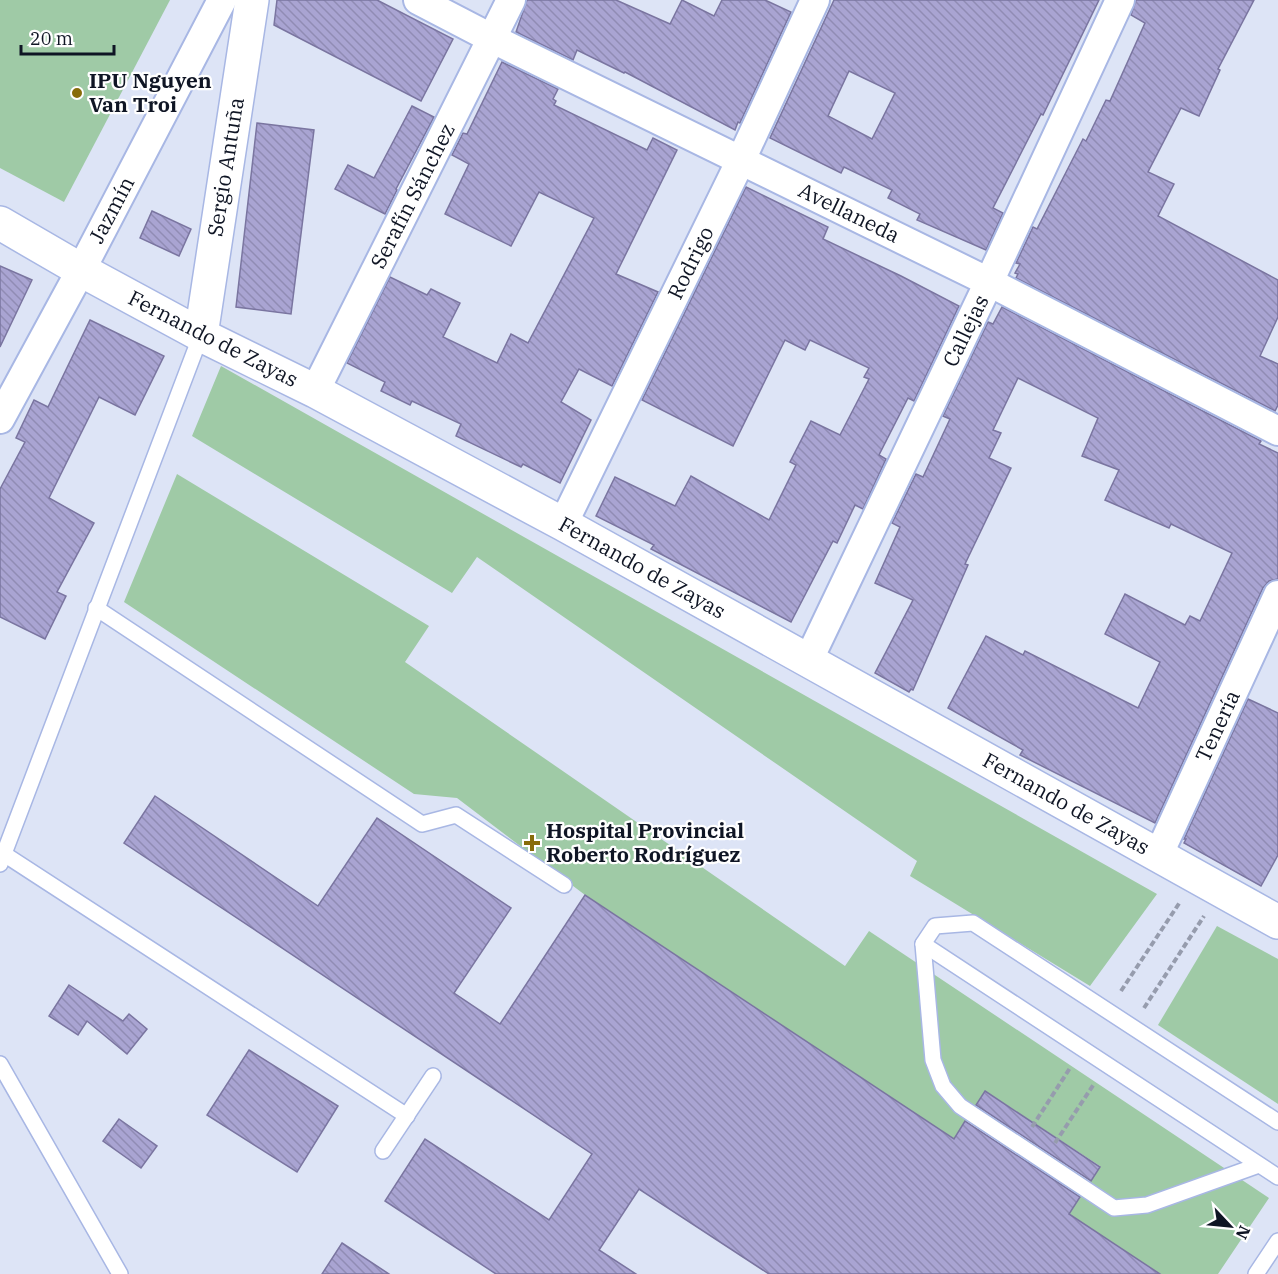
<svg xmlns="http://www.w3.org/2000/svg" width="1278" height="1274" viewBox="0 0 1278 1274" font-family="'IBM Plex Serif',serif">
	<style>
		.grass { fill: #9fcaa6 }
		.building { fill: url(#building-back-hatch); stroke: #7a75a0; stroke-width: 1.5; fill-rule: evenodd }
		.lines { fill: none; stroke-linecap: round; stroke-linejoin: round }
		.lane-casing { stroke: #a8b7e4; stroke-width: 18 }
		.street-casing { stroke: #a8b7e4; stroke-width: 32 }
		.secondary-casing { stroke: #a8b7e4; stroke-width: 36 }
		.path { stroke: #969cad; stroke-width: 4; stroke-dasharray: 6 3; stroke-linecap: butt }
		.lane { stroke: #fff; stroke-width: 15 }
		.street { stroke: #fff; stroke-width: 28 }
		.secondary { stroke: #fff; stroke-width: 33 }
		.poi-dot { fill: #886c0a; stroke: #fff; stroke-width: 2 }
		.labels { text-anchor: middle; stroke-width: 4.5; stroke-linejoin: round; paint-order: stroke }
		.poi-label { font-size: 21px; font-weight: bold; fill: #0f1524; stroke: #fff; text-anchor: start }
		.street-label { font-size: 21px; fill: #0f1524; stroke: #fff }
	</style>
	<defs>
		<pattern id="building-back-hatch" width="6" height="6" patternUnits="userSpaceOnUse" patternTransform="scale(1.5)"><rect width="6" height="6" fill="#a9a4d2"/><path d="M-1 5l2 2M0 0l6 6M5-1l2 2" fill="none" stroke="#908cb4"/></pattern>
	</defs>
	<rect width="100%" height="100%" fill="#dde4f6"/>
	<g class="grass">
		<polygon points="0,0 170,0 64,202 0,168"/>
		<polygon points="221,366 1157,894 1090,986 910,876 917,861 477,557 452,593 192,436"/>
		<polygon points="177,474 429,626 405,662 845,966 869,931 1269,1198 1218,1274 1160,1274 1069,1214 1100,1166 985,1091 954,1139 585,895 457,798 414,794 124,602"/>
		<polygon points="1217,926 1278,959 1278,1104 1158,1025"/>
	</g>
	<g class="building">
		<polygon points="277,0 377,0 453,39 421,101 274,25"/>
		<polygon points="527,0 616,0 670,24 682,0 714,16 722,0 765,0 791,12 740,123 738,122 735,130 625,72 624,73 577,50 573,60 516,32"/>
		<path d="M834,0H1099L1043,115L1041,114L993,208L1003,213L986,250L917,220L920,214L888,198L892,190L844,167L841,173L770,138ZM849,71L895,93L872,139L828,116Z"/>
		<polygon points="1136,0 1254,0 1218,69 1220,70 1199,116 1181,108 1148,172 1174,184 1158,216 1278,280 1278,317 1260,356 1278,364 1278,405 1275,411 1016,278 1018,274 1015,273 1020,264 1016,263 1033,227 1037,229 1083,139 1086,141 1106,100 1110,101 1145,23 1131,15"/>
		<polygon points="502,62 558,89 553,99 556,101 554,105 647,150 653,138 677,150 616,274 658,292 612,386 579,369 561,402 591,420 560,483 523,464 521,467 456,436 461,424 412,401 410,405 381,391 385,382 347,363 390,277 427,295 431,289 460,303 443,337 497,363 511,334 528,343 594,218 539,192 511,246 445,214 469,164 452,155 463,133 467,134"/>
		<polygon points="412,106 434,117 396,189 397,190 385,214 335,189 348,165 374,178"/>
		<polygon points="257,123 314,130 291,314 236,307"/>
		<polygon points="746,187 828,227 823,239 901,276 959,306 914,401 908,398 879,455 886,459 863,509 855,505 837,543 833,541 791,622 651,549 654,545 596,516 615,477 675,506 691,476 769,520 796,465 790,462 811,421 840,435 869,379 864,377 869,368 810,340 805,350 785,340 733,446 642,400"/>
		<polygon points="152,211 191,229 179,256 140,238"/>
		<polygon points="0,266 32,280 0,347"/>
		<polygon points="1002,307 1261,441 1259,444 1278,453 1278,579 1269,581 1263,588 1155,823 1020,755 1023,750 948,708 986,636 1023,655 1025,651 1138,708 1160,662 1105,634 1125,594 1185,625 1190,616 1200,621 1232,553 1171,524 1169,528 1105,500 1119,470 1082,456 1098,418 1018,378 993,430 1001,433 989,458 1011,468 965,564 968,565 913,690 911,689 909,692 875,673 913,600 875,583 900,527 892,523 916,474 923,477 950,419 943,416 988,322 993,324"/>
		<polygon points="90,320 164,356 135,415 99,397 49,498 94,523 57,592 66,596 45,639 0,617 0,489 25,442 16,438 34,400 48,407"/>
		<polygon points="1248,699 1278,713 1278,855 1261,886 1184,843 1186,839 1184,839"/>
		<polygon points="155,796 318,906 377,818 511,908 454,993 500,1024 585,895 954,1139 965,1121 1080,1197 1069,1214 1160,1274 769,1274 639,1189 599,1250 636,1274 496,1274 385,1201 425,1139 549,1220 592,1154 124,843"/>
		<polygon points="69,985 123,1021 129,1014 147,1029 127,1054 87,1021 78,1035 49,1016"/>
		<polygon points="249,1050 338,1106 297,1172 207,1115"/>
		<polygon points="985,1091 1100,1167 1091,1181 976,1105"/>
		<polygon points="119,1119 157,1146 141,1168 103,1141"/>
		<polygon points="342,1243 389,1274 322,1274"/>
	</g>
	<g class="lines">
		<g class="lane-casing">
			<g id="lane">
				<polyline points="96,608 422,824 456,815 564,885"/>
				<polyline points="4,854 407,1116"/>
				<polyline points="0,864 201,335"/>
				<polyline points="923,944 933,1060 943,1086 960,1106 1114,1208 1147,1205 1259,1165"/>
				<polyline points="0,1064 120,1274"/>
				<polyline points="1278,1122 973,923 935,926 923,944 1278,1177"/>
				<polyline points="383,1151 433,1076"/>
				<polyline points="1256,1274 1278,1241"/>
			</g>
		</g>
		<g class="street-casing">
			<g id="street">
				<polyline points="418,0 491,38 989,282 1278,431"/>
				<polyline points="315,391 511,0"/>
				<polyline points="0,419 81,270 222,0"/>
				<polyline points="563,524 741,160 815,0"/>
				<polyline points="809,659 989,282 1120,0"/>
				<polyline points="1158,856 1278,595"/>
			</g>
		</g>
		<g class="secondary-casing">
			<g id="secondary">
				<polyline points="0,223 81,270 201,335 315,391 563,524 1278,922"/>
				<polyline points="201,335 252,0"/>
			</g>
		</g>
		<g class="path">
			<polyline points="1121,991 1180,902"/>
			<polyline points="1144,1008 1204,916"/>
			<polyline points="1032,1127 1070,1068"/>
			<polyline points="1055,1143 1094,1084"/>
		</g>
		<use href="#lane" class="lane"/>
		<use href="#street" class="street"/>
		<use href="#secondary" class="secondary"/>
	</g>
	<g class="poi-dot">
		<circle cx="77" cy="93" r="6"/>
		<path d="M529 834h6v6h6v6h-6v6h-6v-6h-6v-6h6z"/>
	</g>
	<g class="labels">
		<g class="poi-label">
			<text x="89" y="88">IPU Nguyen<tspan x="89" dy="24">Van Troi</tspan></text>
			<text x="546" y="838">Hospital Provincial<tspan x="546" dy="24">Roberto Rodríguez</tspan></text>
		</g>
		<g class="street-label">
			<text transform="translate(226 167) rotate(-81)" y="7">Sergio Antuña</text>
			<text transform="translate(413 196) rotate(-63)" y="7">Serafín Sánchez</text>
			<text transform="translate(112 210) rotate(-62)" y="7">Jazmín</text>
			<text transform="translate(849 213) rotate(26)" y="7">Avellaneda</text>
			<text transform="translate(691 263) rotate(-64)" y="7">Rodrigo</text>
			<text transform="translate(966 331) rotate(-64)" y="7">Callejas</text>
			<text transform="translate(213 339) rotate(27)" y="7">Fernando de Zayas</text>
			<text transform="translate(642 568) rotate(29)" y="7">Fernando de Zayas</text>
			<text transform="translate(1218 726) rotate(-65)" y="7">Tenería</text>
			<text transform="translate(1066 804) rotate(29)" y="7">Fernando de Zayas</text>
		</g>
	</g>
	<g transform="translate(1230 1226) rotate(116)" stroke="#ffffff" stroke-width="4.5" paint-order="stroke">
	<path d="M0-4.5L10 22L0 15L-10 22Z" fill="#0f1524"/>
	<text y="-9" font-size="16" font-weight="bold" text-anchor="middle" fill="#0f1524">N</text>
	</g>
	<path d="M21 45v9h93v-9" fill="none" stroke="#0f1524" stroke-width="3"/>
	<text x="30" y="45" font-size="18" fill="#0f1524" stroke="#ffffff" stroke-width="4.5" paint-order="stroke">20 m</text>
</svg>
